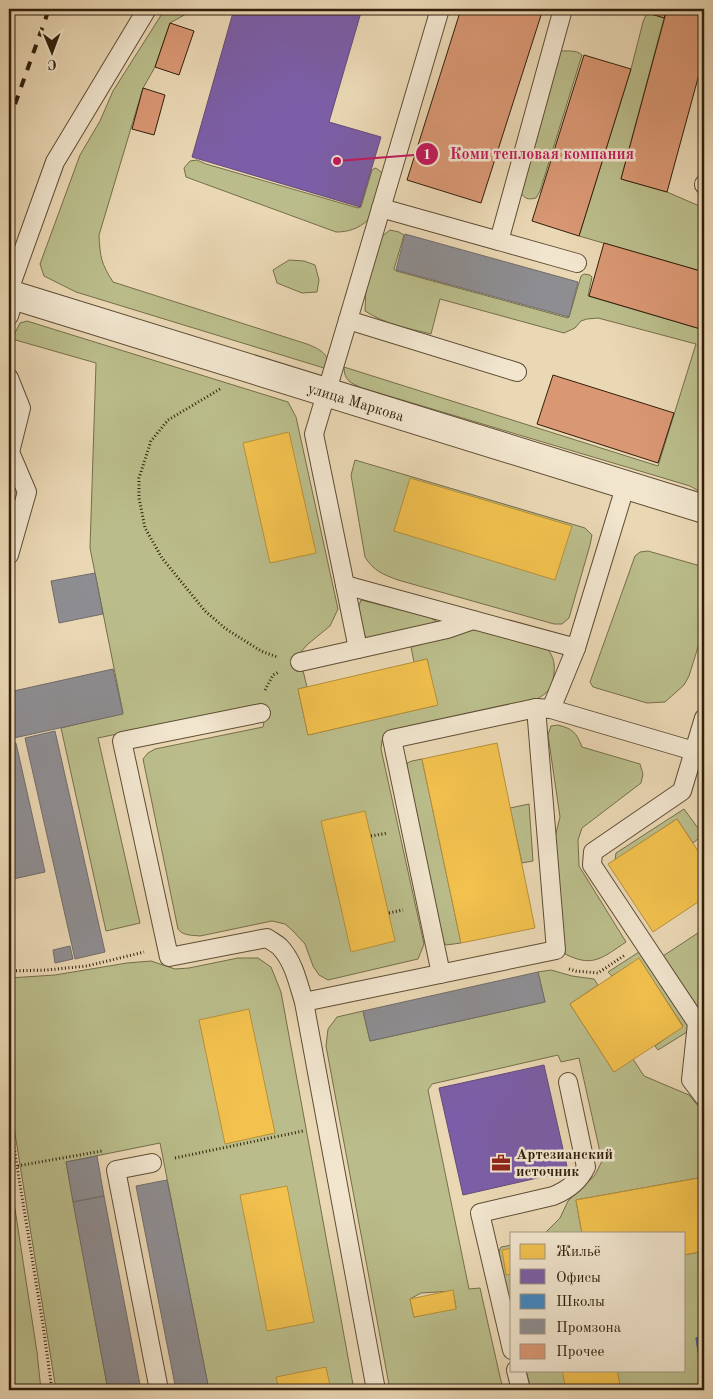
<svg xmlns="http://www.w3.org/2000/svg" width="713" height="1399" viewBox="0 0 713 1399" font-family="'Old Standard TT',serif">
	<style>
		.green { fill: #babd8b; stroke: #756e4a; fill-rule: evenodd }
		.homes { fill: #f2c14e; stroke: #b8903a }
		.offices { fill: #7b5ea7; stroke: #644b78 }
		.schools { fill: #3f88c5; stroke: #3a688d }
		.industry { fill: #8d8d92; stroke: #716c69 }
		.building { fill: #d99773; stroke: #301f0a }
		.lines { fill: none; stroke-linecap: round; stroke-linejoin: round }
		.service-casing { stroke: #5e4d34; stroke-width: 20 }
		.tertiary-casing { stroke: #5e4d34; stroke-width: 30 }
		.path { stroke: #301f0a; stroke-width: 3; stroke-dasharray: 1 2.5; stroke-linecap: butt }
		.service { stroke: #f1e5ce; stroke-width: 18 }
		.tertiary { stroke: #f1e5ce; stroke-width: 28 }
		.rail { stroke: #301f0a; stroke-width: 4; stroke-dasharray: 9 9; stroke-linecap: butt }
		.labels { text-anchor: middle; stroke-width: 5; stroke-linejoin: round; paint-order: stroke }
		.street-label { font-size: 15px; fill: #301f0a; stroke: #f1e5ce }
		.poi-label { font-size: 15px; font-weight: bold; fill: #301f0a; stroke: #f1e5ce; text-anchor: start }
		.leader { fill: none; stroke: #c2185b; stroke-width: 2 }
		.callout-dot { fill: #c2185b; stroke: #f1e5ce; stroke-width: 2 }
		.mark-label { font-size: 15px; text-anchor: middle; font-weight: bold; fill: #fff }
		.callout-label { font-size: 16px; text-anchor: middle; font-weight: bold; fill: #c2185b; stroke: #f1e5ce; stroke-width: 5; stroke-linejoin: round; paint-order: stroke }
	</style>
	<rect width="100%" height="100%" fill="#ead7b4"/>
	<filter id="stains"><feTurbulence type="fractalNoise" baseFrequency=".004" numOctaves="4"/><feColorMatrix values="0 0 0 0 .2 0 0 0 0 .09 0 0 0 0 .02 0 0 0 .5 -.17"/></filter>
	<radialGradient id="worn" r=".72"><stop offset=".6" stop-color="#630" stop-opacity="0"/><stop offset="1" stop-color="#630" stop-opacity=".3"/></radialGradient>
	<g class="green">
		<path d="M165,9H191L188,13L170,23L155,67L143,88L99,235C100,257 101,263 113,282L307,344C317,348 329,353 328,365L324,368L76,292L44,276L40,264L80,155L100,121L113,91Z"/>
		<polygon points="649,13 664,18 621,179 667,192 704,208 704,272 579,236 631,69 643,22 646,15"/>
		<path d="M561,51C568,51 577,50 582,55L540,191L536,198C528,200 525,199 520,192L556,53Z"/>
		<path d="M197,160L206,164L358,208L361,207L372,170L375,168C380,170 384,174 384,180C383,184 370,217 368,220C358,229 348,232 336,232L186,177L184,168L190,161Z"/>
		<path d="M390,230L399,232L404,235L394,269L396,271L568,318L569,317L581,276L584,274L590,275L592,277L588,296L704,330V494L690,486L362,388C351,383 344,381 344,367L658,466L696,344L598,318L587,319L581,321L575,328L564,333L440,299L431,334C407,328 385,324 365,311L366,287L381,237Z"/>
		<polygon points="289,260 304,261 315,265 319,280 317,292 302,293 277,283 273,270"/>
		<path d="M27,321L288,402L296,417L338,609L330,626L308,644L299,654L307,687L298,689L308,735L437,705L427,659L414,662L411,647L469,630L477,629C492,633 537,640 547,649C554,656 555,665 554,674C552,689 548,693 535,700L388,733L382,740L381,749L424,944L418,959L328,980L319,975L313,966L305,944L293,931L285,924L272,921L200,936C192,935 183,936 178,929L143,759L148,753L155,749L263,727L264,722L259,704L98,738L140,923L106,931L61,728L123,713L90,548L96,363L12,339L20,323Z"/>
		<path d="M355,460L585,528L592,535L590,545L569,618L562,624H554L398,580C382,574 374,571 365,557L351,475Z"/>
		<polygon points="648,551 704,567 704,628 689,676 684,685 665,702 647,703 593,687 590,682 635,556 640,552"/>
		<path d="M361,600L429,617L436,621L434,626L373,639L366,638C361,626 355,612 361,600Z"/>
		<path d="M558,725C573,729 576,732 582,747L640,764L643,774L641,783L582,828L578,840L579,866L626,942C602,958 593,968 565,954L553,845L560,817L548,735L551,726Z"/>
		<polygon points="422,759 461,943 446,945 441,938 406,769 407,763 412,761"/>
		<polygon points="529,804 533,861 522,863 510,808"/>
		<polygon points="684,809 703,835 693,843 677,819 615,860 616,853"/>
		<polygon points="704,929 704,1016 663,956"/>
		<polygon points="642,950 690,1028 687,1032 658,1050 655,1046 683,1026 639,959 612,976 608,972"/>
		<polygon points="238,958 258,958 271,967 281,992 354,1390 209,1390 160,1143 66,1162 108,1390 56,1390 9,1096 9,978 55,975 127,963 151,961 175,969 189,968"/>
		<path d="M551,970L572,976L594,979L598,985L570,1004L614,1072L633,1059L644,1076L689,1095L704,1113V1177L576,1200L582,1233H545L560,1218L568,1201L595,1175L602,1161L579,1058L561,1062L558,1055L432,1084L428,1090L469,1289L480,1288L503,1390H390L326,1046L328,1029L337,1017L363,1011L370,1041L545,1002L538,972ZM453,1291L456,1308L414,1317L410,1299L421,1293Z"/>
		<polygon points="9,1170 37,1352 41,1390 9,1390"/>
		<polygon points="512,1245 512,1312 505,1286 499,1251 501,1247"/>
		<polygon points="704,1251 704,1337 696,1338 704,1390 531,1390 526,1370 684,1370 684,1255"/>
	</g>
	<g class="homes">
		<polygon points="289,432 316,553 270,563 243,443"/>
		<polygon points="410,478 572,526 555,580 394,531"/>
		<polygon points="427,659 438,705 308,735 298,689"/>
		<polygon points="497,743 535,928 461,943 422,759"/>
		<polygon points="365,811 395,941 351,952 321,821"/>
		<polygon points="677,819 704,860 704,898 653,932 608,864"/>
		<polygon points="639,958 683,1027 614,1072 570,1004"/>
		<polygon points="249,1009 275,1133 225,1144 199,1020"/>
		<polygon points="704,1177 704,1251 684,1255 684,1233 582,1233 576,1200"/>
		<polygon points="287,1186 314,1322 267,1331 240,1195"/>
		<polygon points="512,1248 512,1274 506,1275 502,1250"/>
		<polygon points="453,1290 456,1309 414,1317 410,1299"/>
		<polygon points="326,1367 331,1390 279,1390 276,1377"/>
		<polygon points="562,1370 617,1370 621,1390 566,1390"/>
	</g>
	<g class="offices">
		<polygon points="234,9 362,9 329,122 381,137 360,207 192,157"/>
		<polygon points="544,1065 568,1171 463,1195 439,1088"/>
	</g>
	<polygon class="schools" points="704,1337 704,1384 703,1384 696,1338"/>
	<g class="industry">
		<polygon points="405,234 578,282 569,317 396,270"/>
		<polygon points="95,573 103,614 59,623 51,581"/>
		<polygon points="113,669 123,714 14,738 10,718 9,718 9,692"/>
		<polygon points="55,731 105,952 75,959 25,738"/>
		<polygon points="16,743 45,872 9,880 9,744"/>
		<polygon points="70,946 73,959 55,963 53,950"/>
		<polygon points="538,972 545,1002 370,1041 363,1011"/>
		<polygon points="97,1156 104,1196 73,1202 66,1162"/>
		<polygon points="167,1180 209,1390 176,1390 136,1186"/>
		<polygon points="104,1196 141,1390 108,1390 73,1202"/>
	</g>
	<g class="building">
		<polygon points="461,9 543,9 481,203 407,180"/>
		<polygon points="635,9 667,9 664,18"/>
		<polygon points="667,9 704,9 704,56 667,192 621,179"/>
		<polygon points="170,23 194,31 179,75 155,67"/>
		<polygon points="584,55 631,69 579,236 532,221"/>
		<polygon points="143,88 165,95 154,135 132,129"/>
		<polygon points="604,243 704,272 704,330 589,296"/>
		<polygon points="553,375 674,413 658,463 537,424"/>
	</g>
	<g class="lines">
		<g class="service-casing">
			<g id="service">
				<polyline points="440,9 348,320 517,372"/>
				<polyline points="563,9 499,241 577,263"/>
				<polyline points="704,185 704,184"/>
				<polyline points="381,208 499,241"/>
				<polyline points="9,290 55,162 147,9"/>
				<polyline points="9,316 15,296"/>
				<polyline points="348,320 314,434 345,585 576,648"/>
				<polyline points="9,378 21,408 10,452 27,492 9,555"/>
				<polyline points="345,585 358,649 447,629 473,620"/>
				<polyline points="300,662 358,649"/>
				<polyline points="536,708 551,709 576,648 626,484"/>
				<polyline points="551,709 694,751"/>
				<path d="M261,713L122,741L169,957L267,938C271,941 277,944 280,947C294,962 298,983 304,1002L376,1390"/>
				<polyline points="704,718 682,791 593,852 592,865 697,1023 691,1080 704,1097"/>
				<polyline points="304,1002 556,950 536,708 392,739 441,974"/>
				<polyline points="152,1163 116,1170 159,1390"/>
				<path d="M512,1350L480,1213L553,1196C568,1190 579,1182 586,1167L568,1082"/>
				<polyline points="516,1370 521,1390"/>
			</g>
		</g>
		<g class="tertiary-casing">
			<polyline id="tertiary" points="9,294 704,509"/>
		</g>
		<g class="path">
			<polyline points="220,389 168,420 151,441 139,478 139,498 145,528 162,558 205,611 226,629 261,651 277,657"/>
			<polyline points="265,690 273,675 279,672"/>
			<polyline points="371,836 388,833"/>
			<polyline points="701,855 704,852"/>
			<polyline points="389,913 403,910"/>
			<polyline points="569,969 576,971 598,973 625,955"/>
			<polyline points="9,971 47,970 87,966 144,952"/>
			<polyline points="9,1113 17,1166"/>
			<polyline points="175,1158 303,1131"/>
			<polyline points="52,1390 43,1325 17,1166 102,1151"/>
		</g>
		<use href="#service" class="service"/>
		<use href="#tertiary" class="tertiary"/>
		<polyline class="rail" points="9,121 49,9"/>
	</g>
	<defs>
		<g id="office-bare" transform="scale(1.5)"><path d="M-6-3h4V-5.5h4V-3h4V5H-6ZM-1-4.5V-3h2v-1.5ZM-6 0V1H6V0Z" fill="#8f2418" stroke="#f1e5ce" stroke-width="2.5" paint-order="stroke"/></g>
	</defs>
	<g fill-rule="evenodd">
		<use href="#office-bare" x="501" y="1163"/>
	</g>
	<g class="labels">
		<g class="street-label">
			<text transform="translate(356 402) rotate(17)" y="5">улица Маркова</text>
		</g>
		<g class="poi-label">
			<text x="516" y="1159">Артезианский<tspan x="516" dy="17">источник</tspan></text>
		</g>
	</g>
	<path class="leader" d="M337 161L427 154"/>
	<g class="callout-dot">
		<circle cx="337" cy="161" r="5"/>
		<circle cx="427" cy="154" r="12"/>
	</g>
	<g class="mark-label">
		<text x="427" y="159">1</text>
	</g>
	<g class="callout-label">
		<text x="542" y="159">Коми тепловая компания</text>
	</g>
	<rect width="713" height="1399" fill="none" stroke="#ead7b4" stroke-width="30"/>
	<rect x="10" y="10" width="693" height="1379" fill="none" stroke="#301f0a" stroke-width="2.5"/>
	<rect x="15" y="15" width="683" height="1369" fill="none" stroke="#301f0a"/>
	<rect x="510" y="1232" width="175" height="140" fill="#f1e5ce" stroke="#a49680"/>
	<rect x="520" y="1244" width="25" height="15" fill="#f2c14e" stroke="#a49680"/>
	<text x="556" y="1256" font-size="15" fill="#301f0a">Жильё</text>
	<rect x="520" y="1269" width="25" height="15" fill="#7b5ea7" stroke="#a49680"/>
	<text x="556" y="1282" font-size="15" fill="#301f0a">Офисы</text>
	<rect x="520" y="1294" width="25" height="15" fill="#3f88c5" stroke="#a49680"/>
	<text x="556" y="1306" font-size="15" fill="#301f0a">Школы</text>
	<rect x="520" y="1319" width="25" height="15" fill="#8d8d92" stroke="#a49680"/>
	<text x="556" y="1332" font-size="15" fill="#301f0a">Промзона</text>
	<rect x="520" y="1344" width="25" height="15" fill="#d99773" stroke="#a49680"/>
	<text x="556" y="1356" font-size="15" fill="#301f0a">Прочее</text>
	<g transform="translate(52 52) rotate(179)" stroke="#f1e5ce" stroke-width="4" paint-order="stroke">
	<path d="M0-4L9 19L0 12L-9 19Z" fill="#301f0a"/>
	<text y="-8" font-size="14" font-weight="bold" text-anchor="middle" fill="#301f0a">С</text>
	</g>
	<rect width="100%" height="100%" filter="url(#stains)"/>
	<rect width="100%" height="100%" fill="url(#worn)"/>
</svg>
